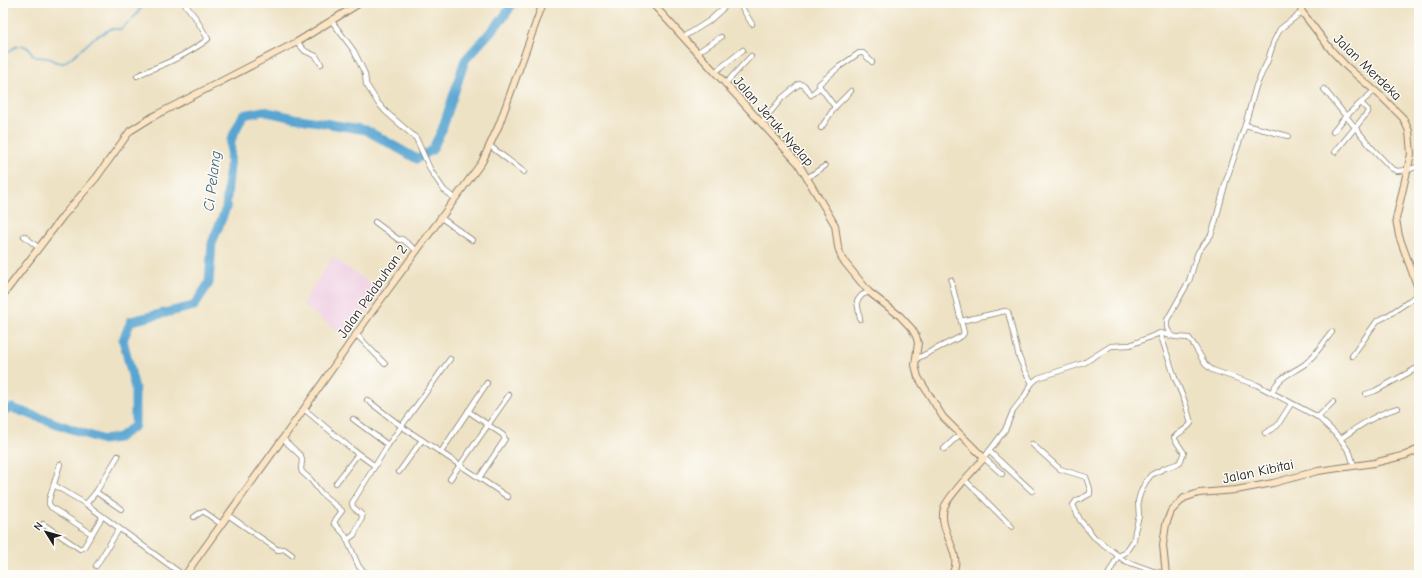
<svg xmlns="http://www.w3.org/2000/svg" width="1422" height="578" viewBox="0 0 1422 578" font-family="'Comic Neue',sans-serif">
	<style>
		.built { fill: #f0d0e4 }
		.lines { fill: none; stroke-linecap: round; stroke-linejoin: round }
		.stream { stroke: #59a5d1; stroke-width: 1.5 }
		.river { stroke: #59a5d1; stroke-width: 9 }
		.street-casing { stroke: #857f70; stroke-width: 6 }
		.secondary-casing { stroke: #857f70; stroke-width: 8 }
		.street { stroke: #fff; stroke-width: 4.5 }
		.secondary { stroke: #fce5c4; stroke-width: 6 }
		.labels { text-anchor: middle; stroke-width: 3; stroke-linejoin: round; paint-order: stroke }
		.street-label { font-size: 14px; fill: #1c1c1c; stroke: #fdfcf7 }
		.water-label { font-size: 15px; font-style: italic; fill: #3a6076; stroke: #fdfcf7 }
	</style>
	<rect width="100%" height="100%" fill="#fdfcf7"/>
	<filter id="ink" filterUnits="userSpaceOnUse"><feTurbulence type="fractalNoise" baseFrequency=".025" numOctaves="2"/><feDisplacementMap in="SourceGraphic" scale="8" xChannelSelector="R" yChannelSelector="G"/><feConvolveMatrix kernelMatrix="1 2 1 2 8 2 1 2 1" color-interpolation-filters="sRGB"/></filter>
	<filter id="wash" filterUnits="userSpaceOnUse"><feTurbulence type="fractalNoise" baseFrequency=".012" numOctaves="4" result="noise"/><feDisplacementMap in="SourceGraphic" scale="16" xChannelSelector="R" yChannelSelector="G"/><feGaussianBlur stdDeviation="0.9" result="paint"/><feColorMatrix in="noise" values="0 0 0 0 0 0 0 0 0 0 0 0 0 0 0 0 0 1.4 0 .05"/><feComposite in="paint" operator="in"/></filter>
	<g filter="url(#wash)">
		<rect width="100%" height="100%" fill="#eee2c4"/>
		<polygon class="built" points="332,257 382,291 348,339 302,305"/>
		<g class="lines">
			<path class="stream" d="M3,57C10,51 19,40 29,49C31,51 32,55 35,57L49,58L56,62L64,63L82,49L94,38L111,29H121L134,17L145,3"/>
			<polyline class="river" points="3,410 12,408 103,440 118,438 135,426 135,388 123,340 131,321 194,306 209,283 212,243 226,208 230,165 231,140 243,115 263,111 294,118 366,130 417,159 432,150 442,130 465,60 503,18 513,3"/>
		</g>
	</g>
	<g filter="url(#ink)">
		<g class="lines">
			<g class="street-casing">
				<g id="street">
					<polyline points="739,3 752,24"/>
					<polyline points="331,20 354,51 365,74 366,84 378,103 386,112 416,138 431,171 444,190 454,198"/>
					<polyline points="684,37 709,21 729,3"/>
					<polyline points="297,42 305,51 316,56 321,64"/>
					<polyline points="698,52 721,37"/>
					<polyline points="715,72 743,50"/>
					<path d="M137,76C144,72 150,70 157,67C173,61 195,49 208,39L195,17L184,3"/>
					<polyline points="725,84 751,56"/>
					<polyline points="820,87 835,107"/>
					<polyline points="1324,89 1371,147 1391,168 1397,171 1408,170 1419,166"/>
					<polyline points="762,122 782,98 799,84 804,85 811,95 820,87 819,84 839,67 859,53 863,53 872,62"/>
					<polyline points="1245,125 1288,136"/>
					<polyline points="821,128 835,107 851,91"/>
					<polyline points="1333,132 1346,116 1374,91"/>
					<polyline points="490,146 524,172"/>
					<polyline points="1335,152 1368,112 1368,110 1361,103"/>
					<polyline points="807,178 825,166"/>
					<polyline points="440,217 472,240"/>
					<polyline points="375,222 399,240 402,239 416,250"/>
					<polyline points="24,236 39,248"/>
					<polyline points="860,319 857,301 862,295 869,292"/>
					<polyline points="961,321 1005,311 1008,312 1019,357 1025,371 1032,383"/>
					<polyline points="356,334 385,364"/>
					<polyline points="1171,335 1167,328 1167,320 1189,281 1198,252 1211,235 1215,223 1226,181 1245,125 1256,86 1268,60 1274,41 1280,29 1302,12"/>
					<polyline points="1352,356 1377,321 1387,316 1408,302 1415,296 1418,289"/>
					<polyline points="916,359 962,336 964,333 951,280"/>
					<path d="M1272,392C1279,376 1291,374 1305,364C1316,355 1323,343 1332,332"/>
					<polyline points="1366,394 1375,391 1419,367"/>
					<polyline points="367,400 401,426 508,497"/>
					<polyline points="304,409 353,450 375,466"/>
					<polyline points="468,411 503,435 505,439 479,478"/>
					<polyline points="1318,417 1333,402"/>
					<polyline points="353,419 388,445"/>
					<polyline points="1265,433 1277,426 1291,404"/>
					<polyline points="283,439 301,456 302,460 301,469 302,472 311,480 321,493 342,511 336,519 334,523 345,535 359,567 369,575"/>
					<path d="M1340,439C1359,426 1376,414 1398,408"/>
					<polyline points="1032,444 1060,469 1086,477 1090,489 1090,494 1076,501 1073,505 1080,520 1094,537 1125,561 1153,571 1166,574"/>
					<polyline points="944,449 960,434"/>
					<polyline points="989,451 1032,491"/>
					<polyline points="441,452 487,383"/>
					<polyline points="118,456 96,492 86,504 183,575"/>
					<polyline points="60,464 49,500 49,504 51,507 92,534"/>
					<polyline points="460,465 509,395"/>
					<polyline points="399,472 422,440"/>
					<polyline points="1002,474 984,458 1005,430 1013,411 1024,397 1032,383 1038,378 1084,363 1111,346 1130,345 1160,333 1176,337 1189,338 1194,345 1205,364 1212,370 1257,385 1318,417 1339,437 1350,453 1354,466"/>
					<polyline points="450,479 460,465"/>
					<polyline points="965,480 1012,527"/>
					<polyline points="336,483 358,454"/>
					<polyline points="54,485 86,504"/>
					<polyline points="96,492 121,509"/>
					<polyline points="228,515 278,550 284,549 292,555"/>
					<polyline points="194,517 203,511 221,524"/>
					<polyline points="43,524 80,549 84,547 102,517"/>
					<polyline points="347,540 354,535 362,518 362,515 353,507 352,503 388,445 450,359"/>
					<polyline points="96,566 119,529"/>
					<path d="M1108,575L1118,556L1125,553L1134,540L1135,531L1139,516L1138,501L1140,494L1145,483L1151,475L1165,468L1177,464L1180,462L1184,453L1174,438C1178,432 1187,430 1191,423L1185,402L1175,378L1160,333"/>
				</g>
			</g>
			<g class="secondary-casing">
				<g id="secondary">
					<path d="M652,3L798,163L835,225L838,247L842,259L869,292L900,316L912,329L916,336L918,343L915,365L918,377L943,417L984,458C975,469 947,497 944,508C937,531 966,556 951,575"/>
					<polyline points="1299,3 1302,12 1332,51 1347,67 1382,97 1403,118 1409,131 1411,154 1396,219 1399,236 1419,291"/>
					<polyline points="3,295 63,216 96,178 130,131 154,116 297,42 360,3"/>
					<polyline points="185,575 304,409 371,313 482,162 499,125 543,3"/>
					<polyline points="1166,575 1163,545 1166,524 1171,511 1184,498 1199,493 1236,490 1273,483 1318,471 1374,463 1406,455 1419,449"/>
				</g>
			</g>
			<use href="#street" class="street"/>
			<use href="#secondary" class="secondary"/>
		</g>
	</g>
	<g class="labels">
		<g class="street-label">
			<text transform="translate(1368 67) rotate(44)" y="5">Jalan Merdeka</text>
			<text transform="translate(774 121) rotate(49)" y="5">Jalan Jeruk Nyelap</text>
			<text transform="translate(372 291) rotate(-55)" y="5">Jalan Pelabuhan 2</text>
			<text transform="translate(1258 471) rotate(-12)" y="5">Jalan Kibitai</text>
		</g>
		<g class="water-label">
			<text transform="translate(212 181) rotate(-83)" y="5">Ci Pelang</text>
		</g>
	</g>
	<rect width="1422" height="578" fill="none" stroke="#fdfcf7" stroke-width="16"/>
	<g transform="translate(46 532) rotate(307)" stroke="#fdfcf7" stroke-width="3" paint-order="stroke">
	<path d="M0-3L7 15L0 10L-7 15Z" fill="#1c1c1c"/>
	<text y="-6" font-size="11" font-weight="bold" text-anchor="middle" fill="#1c1c1c">N</text>
	</g>
</svg>
